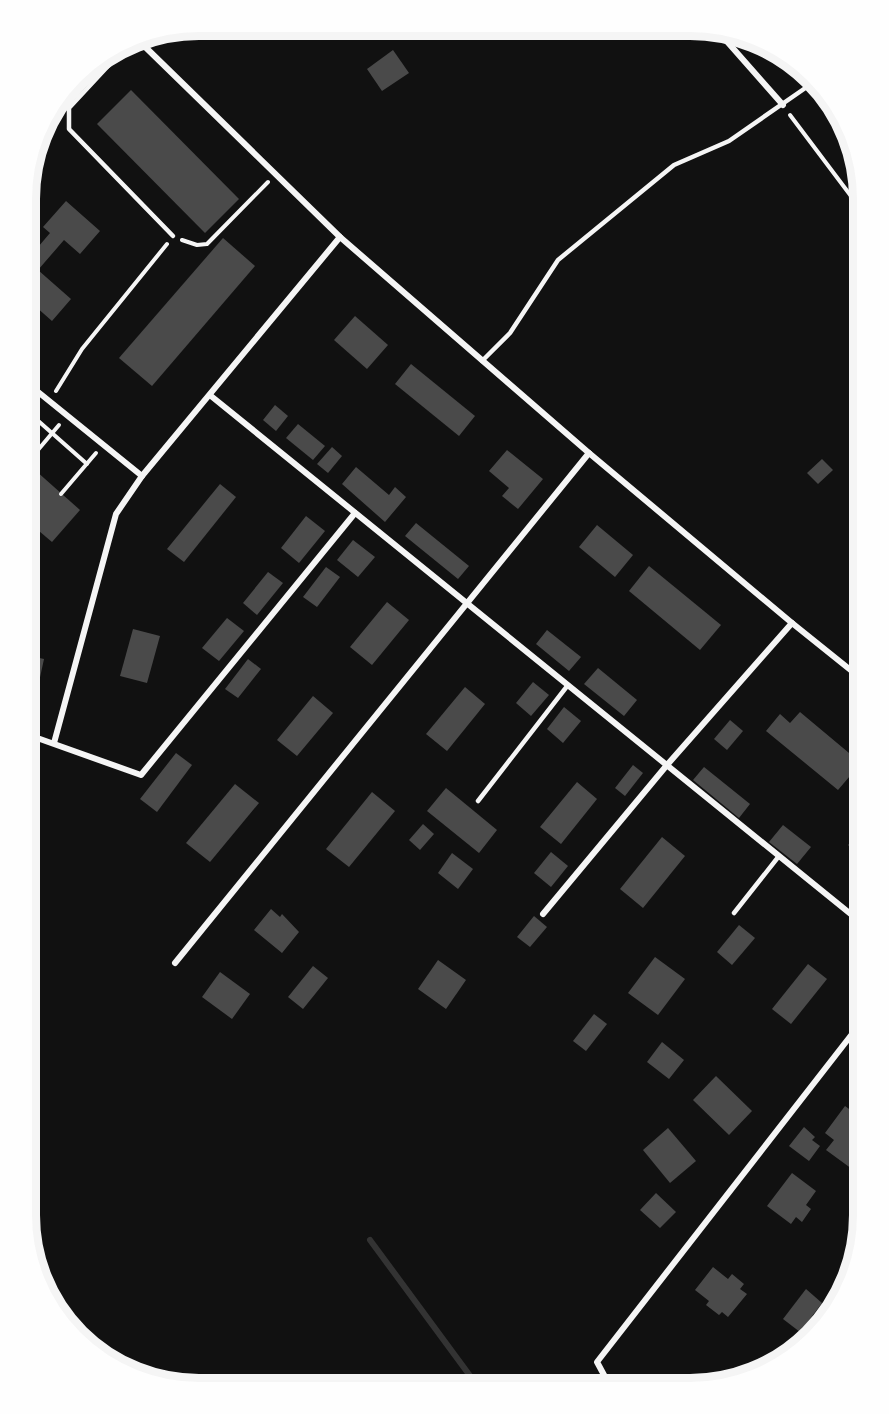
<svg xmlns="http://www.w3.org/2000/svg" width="889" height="1414" viewBox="0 0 889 1414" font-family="Raleway,sans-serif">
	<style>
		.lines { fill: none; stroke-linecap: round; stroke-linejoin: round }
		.stream { stroke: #333; stroke-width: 6 }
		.building { fill: #4a4a4a }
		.path { stroke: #f5f5f5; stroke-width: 4 }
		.service { stroke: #f5f5f5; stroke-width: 4.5 }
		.minor { stroke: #f5f5f5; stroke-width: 6 }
		.rim { fill: none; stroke: #f5f5f5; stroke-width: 8 }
	</style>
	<rect width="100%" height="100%" fill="#111"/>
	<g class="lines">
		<polyline class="stream" points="370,1240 479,1388"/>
	</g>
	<g class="building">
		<polygon points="393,50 409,73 382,91 367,69"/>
		<polygon points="131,90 239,199 205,233 97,124"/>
		<polygon points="66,201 100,231 80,254 64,240 38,270 71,299 52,321 27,299 27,260 50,233 43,227"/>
		<polygon points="223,238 255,266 152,386 119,358"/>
		<polygon points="355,316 388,345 367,369 334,340"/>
		<polygon points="411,364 475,416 459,436 395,384"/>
		<polygon points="275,405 288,416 276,431 263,420"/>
		<polygon points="298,424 325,446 313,460 286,438"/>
		<polygon points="332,447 342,456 328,473 317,464"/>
		<polygon points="507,450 543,479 518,509 502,496 509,488 489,471"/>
		<polygon points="822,459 833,470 818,484 807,473"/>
		<polygon points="27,463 80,510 52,542 26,520"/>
		<polygon points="356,467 389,495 395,487 406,497 385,522 342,484"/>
		<polygon points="220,484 236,497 184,562 167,549"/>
		<polygon points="306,516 325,531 299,563 281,548"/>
		<polygon points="416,523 469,566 458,579 405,536"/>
		<polygon points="597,525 633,555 615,577 579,547"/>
		<polygon points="353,540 375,557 358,577 337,560"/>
		<polygon points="649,566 721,625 700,650 629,591"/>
		<polygon points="326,567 340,577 317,607 303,597"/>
		<polygon points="268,572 283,583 257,615 243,603"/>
		<polygon points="387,602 409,620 372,665 350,647"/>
		<polygon points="227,618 244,631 219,661 202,648"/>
		<polygon points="133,629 160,636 147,683 120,676"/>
		<polygon points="547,630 581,657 569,671 536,644"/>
		<polygon points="26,655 44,659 37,691 26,688"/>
		<polygon points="248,659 261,669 238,698 225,689"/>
		<polygon points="598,668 637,700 624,716 584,684"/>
		<polygon points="533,682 549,695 531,716 516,703"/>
		<polygon points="465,687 485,704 447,751 426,734"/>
		<polygon points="313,696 333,713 297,756 277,740"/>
		<polygon points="564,707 581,721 563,743 547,729"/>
		<polygon points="800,712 861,763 838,790 766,731 780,714 790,723"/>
		<polygon points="730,720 743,731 727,750 714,739"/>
		<polygon points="176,753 192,765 157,812 140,799"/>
		<polygon points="633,765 643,773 625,796 615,788"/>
		<polygon points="704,767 750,804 739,818 693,780"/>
		<polygon points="577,782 597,799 561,844 540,827"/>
		<polygon points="235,784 259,803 210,862 186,843"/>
		<polygon points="446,788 497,830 479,853 427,811"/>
		<polygon points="372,792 395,811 349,867 326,849"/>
		<polygon points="423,824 434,834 420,850 409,840"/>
		<polygon points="783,825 811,847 797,864 769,842"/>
		<polygon points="861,831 863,833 863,860 848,845"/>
		<polygon points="662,837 685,856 643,908 620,889"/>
		<polygon points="551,852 568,866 551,887 534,873"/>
		<polygon points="452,853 473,869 458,889 438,873"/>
		<polygon points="271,909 280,917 282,914 299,932 282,953 254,930"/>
		<polygon points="534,916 547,927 530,947 517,937"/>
		<polygon points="739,925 755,938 732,965 717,952"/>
		<polygon points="655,957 685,979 658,1015 628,993"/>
		<polygon points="438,960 466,980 446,1009 418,989"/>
		<polygon points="808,964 827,979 791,1024 772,1009"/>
		<polygon points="313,966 328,978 303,1009 288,997"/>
		<polygon points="220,972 250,994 232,1019 202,997"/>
		<polygon points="594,1014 607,1024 586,1051 573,1041"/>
		<polygon points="662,1042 684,1060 669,1079 647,1062"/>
		<polygon points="716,1076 752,1111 729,1135 693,1100"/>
		<polygon points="845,1106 860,1117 863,1112 863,1154 852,1169 826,1150 834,1140 825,1133"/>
		<polygon points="804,1127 815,1137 812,1140 820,1146 809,1161 789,1146"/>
		<polygon points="668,1128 696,1161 670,1183 643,1150"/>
		<polygon points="792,1173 816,1191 806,1205 811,1209 802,1222 796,1217 791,1224 767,1206"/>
		<polygon points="656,1193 676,1212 660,1228 640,1210"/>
		<polygon points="713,1267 728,1279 732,1274 744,1284 740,1289 747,1294 728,1317 722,1312 719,1315 706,1305 709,1301 695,1290"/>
		<polygon points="806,1289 822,1303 800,1332 783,1319"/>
	</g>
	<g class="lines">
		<g class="path">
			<polyline points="790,115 863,212"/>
			<polyline points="182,240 197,245 207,244 268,182"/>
			<polyline points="56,391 82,349 167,244"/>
			<polyline points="27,411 87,464"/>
			<polyline points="27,463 59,425"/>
			<polyline points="61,494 96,453"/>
		</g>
		<g class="service">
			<polyline points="134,38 69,108 69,129 173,236"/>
			<polyline points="482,361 510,333 558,260 674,165 729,141 814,82"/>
			<polyline points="478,801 568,685"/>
			<polyline points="734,913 779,856"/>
		</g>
		<g class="minor">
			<polyline points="716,29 783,105"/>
			<polyline points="136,38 340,237 589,453 792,623 863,680"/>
			<polyline points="27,383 142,476"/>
			<polyline points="211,396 863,924"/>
			<polyline points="26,734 141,775 355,513"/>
			<polyline points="54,743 116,514 142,476 340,237"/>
			<polyline points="543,914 667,765 792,623"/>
			<polyline points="175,963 589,453"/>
			<polyline points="611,1388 597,1362 863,1020"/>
		</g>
	</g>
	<path d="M0 0H889V1414H0ZM199 36H690A163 163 0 0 1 853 199V1215A163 163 0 0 1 690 1378H199A163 163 0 0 1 36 1215V199A163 163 0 0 1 199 36Z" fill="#fefefe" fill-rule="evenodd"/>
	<path class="rim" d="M199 36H690A163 163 0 0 1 853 199V1215A163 163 0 0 1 690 1378H199A163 163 0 0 1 36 1215V199A163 163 0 0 1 199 36Z"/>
</svg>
